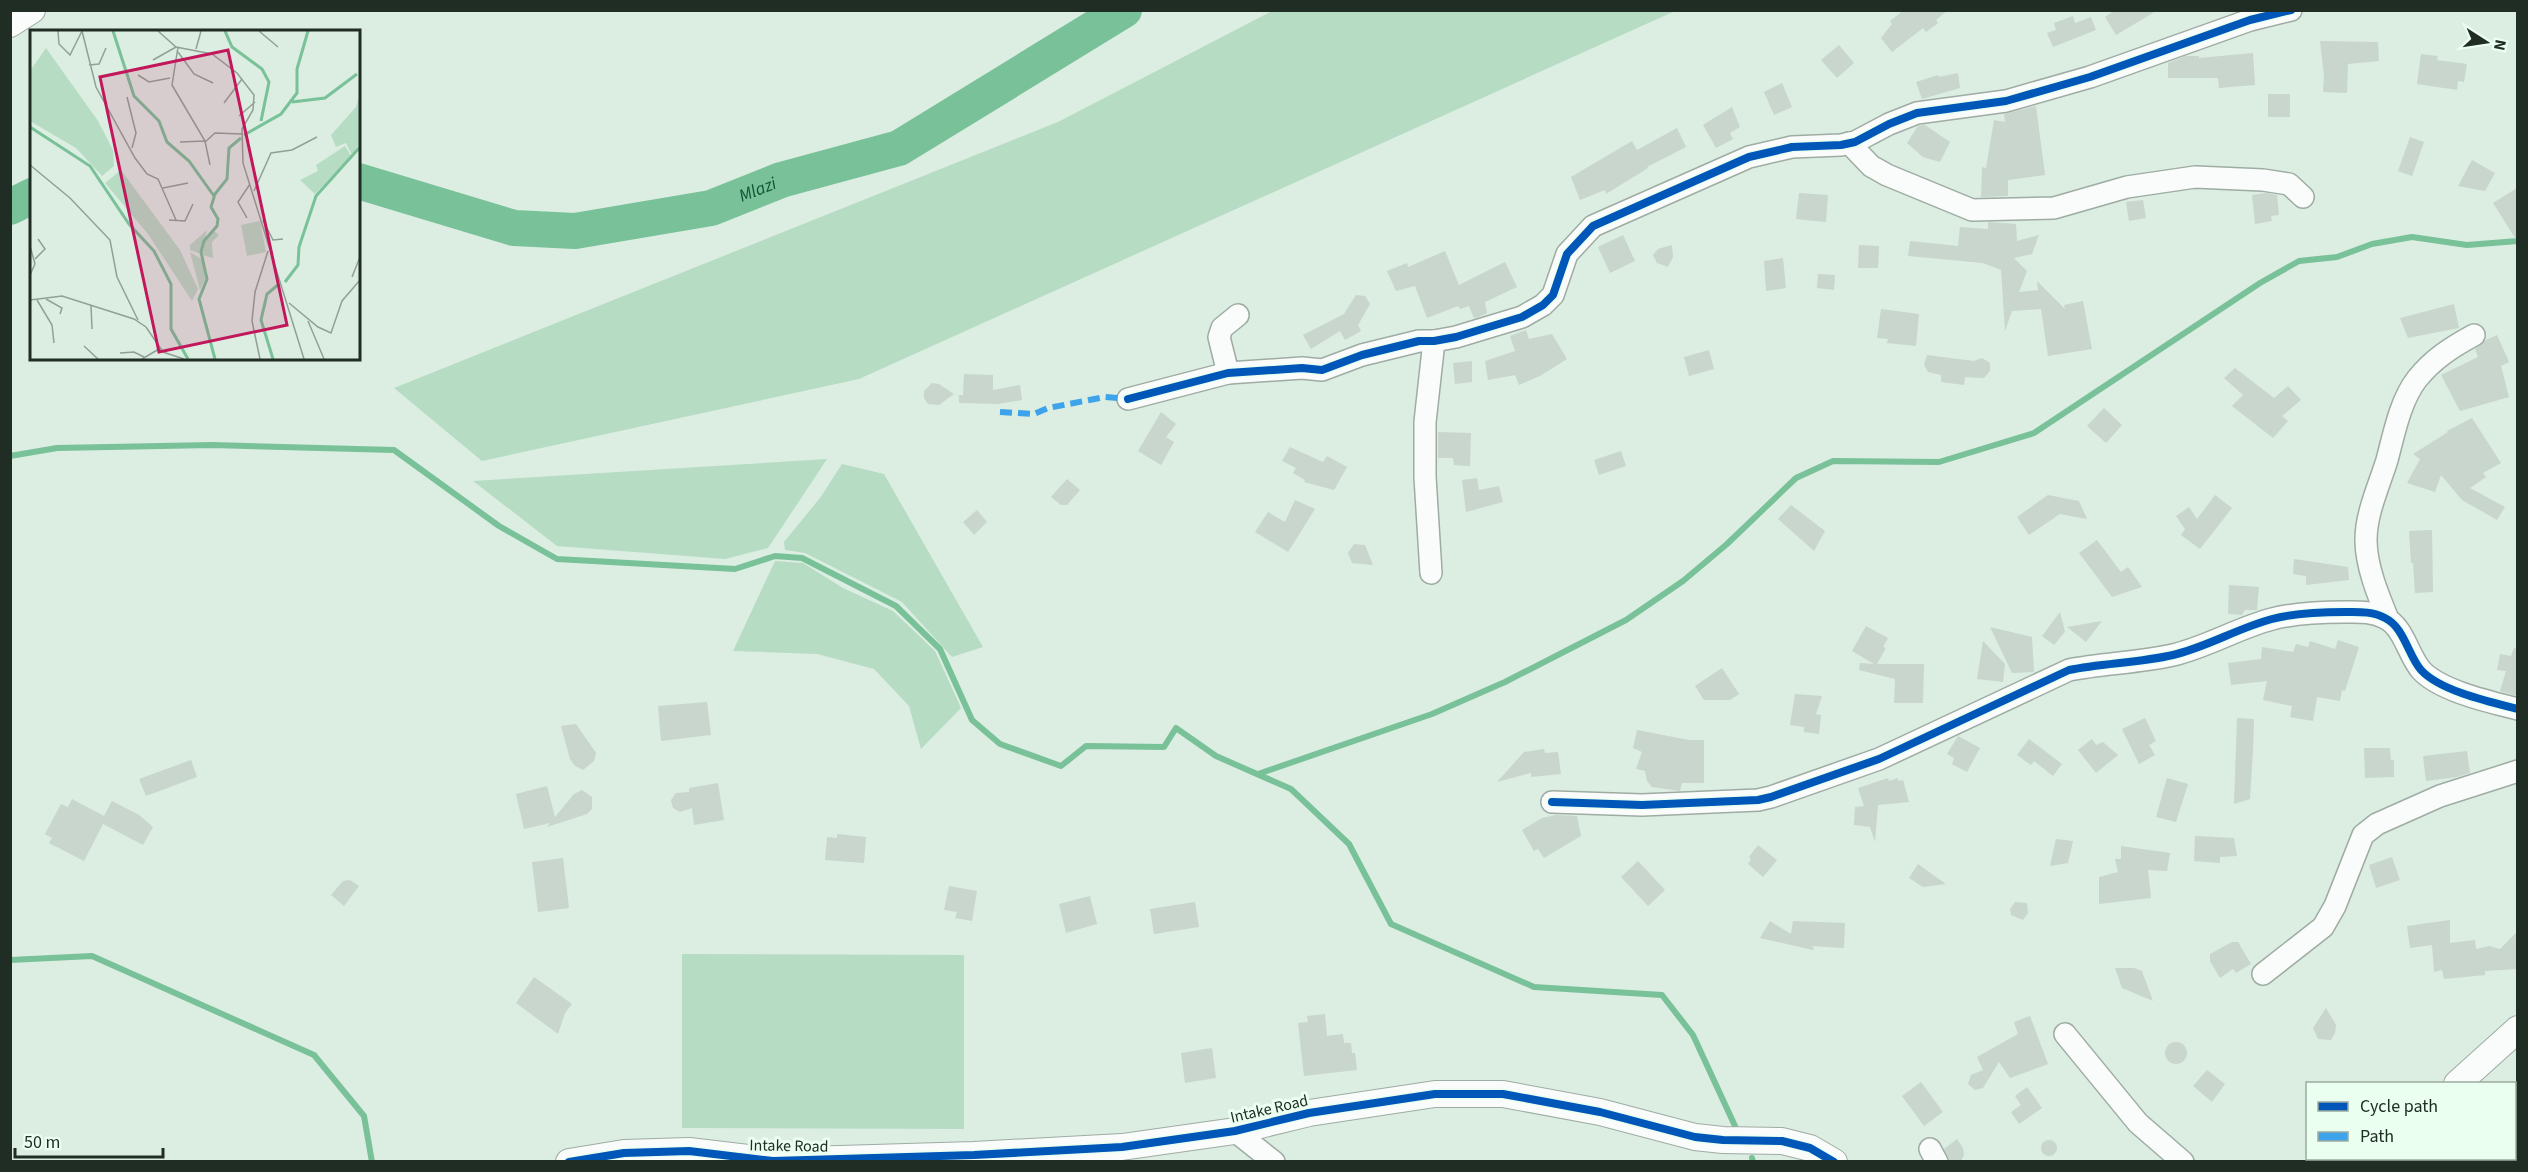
<svg xmlns="http://www.w3.org/2000/svg" width="2528" height="1172" viewBox="0 0 2528 1172" font-family="'Source Sans 3',sans-serif">
	<style>
		.green { fill: #b6dcc4 }
		.lines { fill: none; stroke-linecap: round; stroke-linejoin: round }
		.stream { stroke: #79c198; stroke-width: 6 }
		.river { stroke: #79c198; stroke-width: 36 }
		.building { fill: #c8d6cd }
		.minor-casing { stroke: #9eaca3; stroke-width: 24 }
		.tertiary-casing { stroke: #9eaca3; stroke-width: 28 }
		.minor { stroke: #fafcfb; stroke-width: 21 }
		.tertiary { stroke: #fafcfb; stroke-width: 26 }
		.quiet { stroke: #3da3eb; stroke-width: 6; stroke-dasharray: 12 6; stroke-linecap: butt }
		.cycleway-casing { stroke: #ebfff1; stroke-width: 11 }
		.cycleway { stroke: #0057b8; stroke-width: 8 }
		.labels { text-anchor: middle; stroke-width: 6; stroke-linejoin: round; paint-order: stroke }
		.street-label { font-size: 16px; fill: #202d25; stroke: #ebfff1 }
		.water-label { font-size: 18px; font-style: italic; fill: #0d5734; stroke: #ebfff1 }
		.inset-river { fill: none; stroke: #79c198; stroke-width: 3 }
		.inset-road { fill: none; stroke: #91a096; stroke-width: 1.5 }
		.view { fill: #c2185b; fill-opacity: 0.15; stroke: #c2185b; stroke-width: 3 }
		.inset-edge { fill: none; stroke: #202d25; stroke-width: 3 }
	</style>
	<rect width="100%" height="100%" fill="#dcede2"/>
	<g class="green">
		<polygon points="1272,11 1675,11 859,379 482,461 394,388 1058,122"/>
		<polygon points="827,459 768,548 725,559 557,546 473,481"/>
		<polygon points="842,464 884,474 983,647 952,657 902,602 805,553 785,550 784,542 820,498"/>
		<polygon points="775,561 803,563 843,588 893,611 935,651 961,708 921,749 909,706 874,669 817,654 733,651"/>
		<polygon points="682,954 964,955 964,1129 682,1128"/>
	</g>
	<g class="lines">
		<g class="stream">
			<polyline points="10,456 57,448 212,445 394,450 499,526 557,559 735,569 775,556 802,558 896,606 940,649 972,720 1000,744 1061,766 1086,746 1164,747 1176,728 1216,756 1291,789 1349,844 1391,924 1534,987 1662,995 1693,1035 1735,1126"/>
			<polyline points="1258,774 1432,714 1505,682 1626,620 1683,581 1727,544 1796,478 1833,461 1939,462 2034,433 2260,283 2299,261 2337,257 2372,244 2412,237 2467,245 2518,241"/>
			<polyline points="10,960 92,956 314,1055 364,1116 372,1162"/>
			<polyline points="1752,1158 1753,1162"/>
		</g>
		<g class="river">
			<path id="s1" d="M358,181L514,228L575,231L711,208L781,180L899,148L1124,10"/>
			<polyline points="10,207 32,196"/>
		</g>
	</g>
	<g class="building">
		<polygon points="1904,10 1948,10 1936,20 1938,23 1926,32 1923,28 1892,52 1881,38 1892,24 1890,21"/>
		<polygon points="2115,10 2158,10 2116,35 2105,17"/>
		<polygon points="2073,16 2075,23 2091,17 2096,30 2053,47 2047,33 2056,30 2054,23"/>
		<polygon points="2320,41 2378,42 2379,61 2348,64 2347,93 2323,92 2324,76"/>
		<polygon points="1839,45 1854,63 1837,78 1821,60"/>
		<polygon points="2253,53 2255,85 2219,88 2218,78 2168,78 2168,63 2186,56 2199,56 2199,58"/>
		<polygon points="2421,54 2438,56 2437,60 2467,64 2464,82 2458,81 2457,90 2417,84"/>
		<polygon points="1958,73 1960,88 1922,99 1916,82 1938,75 1939,77"/>
		<polygon points="1782,83 1792,107 1774,115 1764,92"/>
		<rect x="2268" y="94" width="22" height="23"/>
		<polygon points="2036,106 2045,175 2008,180 2008,196 1981,197 1982,167 1986,168 1994,120 2005,122 2004,114"/>
		<polygon points="1732,107 1740,127 1730,133 1733,139 1716,148 1703,125"/>
		<polygon points="1925,125 1950,142 1940,162 1923,157 1907,143 1918,126"/>
		<polygon points="1677,128 1686,147 1647,167 1648,168 1606,194 1605,190 1580,200 1571,177 1632,141 1637,150"/>
		<polygon points="2410,137 2424,142 2412,176 2398,171"/>
		<polygon points="2472,160 2495,173 2485,191 2458,186"/>
		<polygon points="2517,188 2517,241 2493,203"/>
		<polygon points="1799,193 1828,195 1826,222 1796,219"/>
		<polygon points="2266,193 2277,195 2279,215 2271,216 2272,221 2255,224 2252,195"/>
		<polygon points="2143,200 2146,218 2129,221 2126,202"/>
		<polygon points="1988,222 2016,224 2017,241 2039,235 2032,254 2014,258 2027,271 2019,292 2038,290 2037,281 2065,309 2064,305 2083,301 2092,349 2048,356 2041,309 2012,311 2005,331 2001,270 1983,263 1908,256 1910,241 1958,246 1960,227 1988,229"/>
		<polygon points="1623,235 1635,261 1610,273 1598,247"/>
		<polygon points="1672,245 1673,257 1668,267 1657,263 1653,255 1658,249"/>
		<polygon points="1859,245 1879,246 1878,268 1858,268"/>
		<polygon points="1445,251 1459,285 1505,262 1517,287 1485,302 1487,313 1479,317 1474,318 1469,306 1460,309 1458,306 1427,318 1415,286 1396,291 1387,271 1407,263 1408,267"/>
		<polygon points="1783,258 1786,288 1766,291 1764,261"/>
		<polygon points="1818,274 1835,275 1834,290 1817,288"/>
		<polygon points="1356,295 1365,296 1370,304 1358,325 1361,331 1345,340 1340,331 1311,349 1303,335 1344,314"/>
		<polygon points="2454,304 2459,328 2408,338 2400,318"/>
		<polygon points="1881,309 1919,314 1916,346 1887,343 1888,339 1877,338"/>
		<polygon points="1526,330 1529,339 1552,334 1567,359 1540,376 1519,385 1515,375 1488,380 1485,361 1515,351 1510,336"/>
		<polygon points="2497,335 2509,362 2501,366 2509,397 2460,411 2441,375 2478,357 2475,349 2486,340"/>
		<polygon points="1709,350 1714,369 1689,376 1684,357"/>
		<polygon points="1927,355 1974,361 1982,358 1990,363 1990,371 1984,378 1965,377 1964,385 1941,382 1941,375 1928,372 1924,365"/>
		<polygon points="1472,361 1472,382 1455,384 1453,363"/>
		<polygon points="2235,368 2274,398 2288,386 2301,400 2282,416 2288,421 2273,438 2232,406 2243,395 2224,378"/>
		<polygon points="964,374 993,375 993,390 1020,385 1022,400 997,404 959,403 959,395 963,395"/>
		<polygon points="932,383 939,384 954,394 939,405 928,404 924,398 924,391"/>
		<polygon points="2104,408 2122,425 2106,443 2087,426"/>
		<polygon points="1161,412 1176,424 1166,437 1174,442 1161,465 1138,451"/>
		<polygon points="2472,418 2501,463 2483,473 2486,477 2470,488 2505,507 2497,520 2462,500 2441,475 2435,492 2407,483 2420,459 2413,454 2448,432 2447,431"/>
		<polygon points="1438,432 1471,433 1470,466 1454,465 1453,458 1438,458"/>
		<polygon points="1290,447 1323,462 1327,456 1347,467 1334,490 1304,482 1305,480 1293,473 1296,468 1282,461"/>
		<polygon points="1621,451 1626,466 1599,475 1594,460"/>
		<polygon points="1477,478 1479,490 1499,486 1503,502 1466,512 1462,480"/>
		<polygon points="1067,479 1080,490 1067,505 1061,505 1051,497"/>
		<polygon points="2048,495 2079,501 2087,519 2060,514 2029,535 2017,517"/>
		<polygon points="2215,495 2232,508 2200,549 2181,535 2185,529 2176,516 2189,507 2197,519"/>
		<polygon points="1295,500 1315,509 1288,552 1255,532 1268,512 1285,522"/>
		<polygon points="1791,505 1825,531 1814,551 1778,519"/>
		<polygon points="977,510 987,522 974,535 963,522"/>
		<polygon points="2432,530 2433,592 2415,593 2413,563 2411,563 2409,531"/>
		<polygon points="2097,540 2121,572 2128,567 2142,587 2112,597 2079,553"/>
		<polygon points="1354,544 1365,545 1373,565 1352,563 1348,553"/>
		<polygon points="2294,559 2348,567 2349,580 2306,585 2306,576 2293,574"/>
		<polygon points="2229,585 2259,587 2257,610 2245,610 2242,615 2228,614"/>
		<polygon points="2060,612 2065,632 2054,645 2042,636"/>
		<polygon points="2102,621 2086,642 2067,627"/>
		<polygon points="1866,626 1888,638 1883,647 1886,648 1877,664 1924,664 1923,703 1894,703 1895,679 1859,670 1860,663 1874,664 1852,651"/>
		<polygon points="1990,627 2032,637 2034,672 2012,673"/>
		<polygon points="2338,640 2359,647 2345,691 2342,690 2340,701 2317,697 2313,721 2290,717 2292,706 2263,700 2267,681 2231,685 2228,663 2261,659 2262,647 2293,652 2296,644 2308,647 2310,641 2335,649"/>
		<polygon points="1983,641 2005,664 2003,682 1977,679"/>
		<polygon points="2514,648 2517,649 2517,696 2500,691 2506,671 2497,670 2500,654 2511,656"/>
		<polygon points="1722,668 1739,694 1730,700 1704,700 1695,686"/>
		<polygon points="1795,694 1822,696 1816,714 1821,715 1819,734 1804,732 1804,727 1790,725"/>
		<polygon points="707,702 711,735 661,741 658,706"/>
		<polygon points="2145,718 2156,741 2149,745 2155,755 2139,764 2122,729"/>
		<polygon points="2237,718 2254,719 2253,751 2250,799 2234,804"/>
		<polygon points="576,724 596,753 594,761 583,770 575,766 570,759 561,726"/>
		<polygon points="1637,730 1689,740 1704,740 1704,783 1682,783 1680,791 1652,787 1647,781 1645,771 1636,769 1642,752 1633,748"/>
		<polygon points="1958,736 1980,748 1967,772 1952,764 1954,758 1947,754"/>
		<polygon points="2029,739 2062,764 2053,776 2034,761 2031,765 2017,755"/>
		<polygon points="2092,739 2096,745 2103,742 2118,755 2096,773 2078,750"/>
		<polygon points="2364,748 2390,748 2391,760 2394,760 2394,777 2365,778"/>
		<polygon points="1544,749 1545,753 1558,752 1561,774 1531,777 1531,773 1497,782 1524,752"/>
		<polygon points="2467,751 2470,773 2457,777 2426,781 2423,756"/>
		<polygon points="191,760 197,777 146,796 139,779"/>
		<polygon points="1888,778 1889,781 1898,778 1898,781 1903,780 1909,802 1878,805 1875,842 1870,827 1854,825 1855,807 1864,806 1858,788"/>
		<polygon points="2167,778 2188,784 2176,822 2156,817"/>
		<polygon points="718,783 724,820 694,825 692,808 680,812 673,808 671,800 676,793 689,792 689,788"/>
		<polygon points="547,786 555,817 574,794 582,790 592,797 592,809 587,814 547,827 550,823 524,829 516,794"/>
		<polygon points="72,799 104,816 112,801 139,815 153,827 143,845 103,824 84,861 49,843 52,838 45,834 61,804 68,807"/>
		<polygon points="1556,815 1577,816 1581,836 1544,858 1538,849 1534,851 1522,830 1542,818"/>
		<polygon points="837,834 866,837 864,863 825,860 827,837 837,838"/>
		<polygon points="2195,836 2234,838 2237,856 2220,857 2220,863 2194,861"/>
		<polygon points="2056,839 2073,841 2068,863 2050,866"/>
		<polygon points="1758,845 1777,860 1763,877 1748,864 1751,859 1749,857"/>
		<polygon points="2121,846 2170,853 2167,871 2148,870 2151,898 2099,904 2099,877 2118,872 2115,859 2121,859"/>
		<polygon points="2392,857 2400,880 2376,888 2369,865"/>
		<polygon points="563,858 569,908 538,912 532,862"/>
		<polygon points="1638,861 1665,890 1648,906 1621,877"/>
		<polygon points="1918,864 1929,872 1946,884 1923,887 1909,878"/>
		<polygon points="350,880 359,886 344,906 331,895 343,881"/>
		<polygon points="949,886 977,891 972,921 955,918 957,912 944,910"/>
		<polygon points="1090,896 1097,924 1066,933 1059,904"/>
		<polygon points="1195,902 1199,927 1154,934 1150,909"/>
		<polygon points="2015,902 2027,903 2028,913 2023,920 2011,915 2010,909"/>
		<polygon points="2450,920 2450,943 2475,940 2476,949 2489,946 2500,949 2517,932 2517,969 2485,971 2485,975 2444,979 2442,970 2434,972 2432,945 2410,948 2407,926"/>
		<polygon points="1770,921 1791,934 1793,921 1845,923 1844,948 1811,946 1814,948 1813,950 1760,938"/>
		<polygon points="2232,942 2238,942 2251,964 2236,973 2233,969 2220,978 2210,961 2210,954"/>
		<polygon points="2115,968 2134,968 2142,971 2153,1001 2122,988"/>
		<polygon points="534,977 572,1004 565,1013 558,1034 516,1003"/>
		<polygon points="2326,1008 2336,1025 2335,1033 2331,1040 2318,1039 2313,1028"/>
		<polygon points="1325,1014 1327,1036 1343,1034 1344,1043 1351,1043 1352,1053 1355,1053 1357,1070 1304,1076 1298,1023 1308,1022 1307,1016"/>
		<polygon points="2030,1016 2048,1064 2010,1078 1999,1062 1983,1088 1975,1090 1968,1084 1971,1075 1983,1070 1977,1057 2018,1034 2014,1022"/>
		<circle cx="2176" cy="1053" r="11"/>
		<polygon points="1212,1048 1216,1078 1185,1083 1181,1053"/>
		<polygon points="2207,1070 2225,1084 2212,1102 2193,1086"/>
		<polygon points="1921,1082 1943,1112 1924,1126 1902,1096"/>
		<polygon points="2027,1087 2042,1108 2019,1124 2011,1112 2021,1105 2015,1096"/>
		<polygon points="1957,1139 1963,1148 1964,1155 1961,1161 1950,1161 1944,1149"/>
		<circle cx="2049" cy="1148" r="8"/>
	</g>
	<g class="lines">
		<g class="minor-casing">
			<g id="minor">
				<polyline points="1849,143 1871,166 1887,175 1972,210 2054,208 2127,187 2195,177 2263,180 2289,184 2303,197"/>
				<polyline points="1228,373 1219,337 1222,328 1238,315"/>
				<polyline points="1128,399 1228,373 1302,368 1322,370 1362,355 1419,341 1434,341 1456,337 1522,317 1543,305 1553,295 1567,254 1593,226 1749,157 1792,147 1841,145 1855,142 1889,124 1917,113 2006,101 2090,77 2250,20 2291,10"/>
				<polyline points="1431,573 1425,477 1425,422 1434,341"/>
				<path d="M2388,619C2378,595 2366,566 2366,540C2366,513 2379,486 2387,460C2394,434 2400,401 2417,379C2433,359 2452,347 2474,335"/>
				<path d="M1552,802L1642,805L1758,800L1771,797L1879,759L2069,670C2103,663 2138,663 2173,655C2207,647 2238,628 2272,619C2295,613 2321,612 2345,612C2358,612 2372,611 2385,618C2404,627 2408,655 2421,670C2440,691 2490,702 2518,709"/>
				<polyline points="2263,974 2323,927 2335,906 2363,835 2377,824 2440,796 2518,771"/>
				<polyline points="2065,1034 2138,1123 2183,1162"/>
				<polyline points="1235,1131 1274,1162"/>
				<polyline points="1930,1149 1937,1162"/>
			</g>
		</g>
		<g class="tertiary-casing">
			<g id="tertiary">
				<polyline points="10,24 32,10"/>
				<polyline points="2457,1084 2518,1029"/>
				<polyline points="569,1162 624,1153 689,1151 773,1161 974,1155 1122,1147 1235,1131 1309,1113 1435,1094 1503,1094 1600,1112 1695,1137 1723,1140 1782,1141 1810,1148 1834,1162"/>
				<polyline points="2371,1162 2375,1158"/>
			</g>
		</g>
		<use href="#minor" class="minor"/>
		<use href="#tertiary" class="tertiary"/>
		<polyline class="quiet" points="1000,412 1034,414 1048,408 1105,397 1128,399"/>
		<g class="cycleway-casing">
			<g id="cycleway">
				<polyline points="1128,399 1228,373 1302,368 1322,370 1362,355 1419,341 1434,341 1456,337 1522,317 1543,305 1553,295 1567,254 1593,226 1749,157 1792,147 1841,145 1855,142 1889,124 1917,113 2006,101 2090,77 2250,20 2291,10"/>
				<path d="M1552,802L1642,805L1758,800L1771,797L1879,759L2069,670C2103,663 2138,663 2173,655C2207,647 2238,628 2272,619C2295,613 2321,612 2345,612C2358,612 2372,611 2385,618C2404,627 2408,655 2421,670C2440,691 2490,702 2518,709"/>
				<polyline points="569,1162 624,1153 689,1151 773,1161 974,1155 1122,1147 1235,1131 1309,1113 1435,1094 1503,1094 1600,1112 1695,1137 1723,1140 1782,1141 1810,1148 1834,1162"/>
			</g>
		</g>
		<use href="#cycleway" class="cycleway"/>
	</g>
	<g class="labels">
		<g class="street-label">
			<text transform="translate(1269 1108) rotate(-13)" y="6">Intake Road</text>
			<text transform="translate(789 1145) rotate(1)" y="6">Intake Road</text>
		</g>
		<g class="water-label">
			<text dy="6" stroke="none"><textPath href="#s1" startOffset="412">Mlazi</textPath></text>
		</g>
	</g>
	<g transform="translate(30 30)">
		<rect width="330" height="330" fill="#dcede2"/>
		<path d="M16,18L68,91L83,120L84,136L72,146L46,118L0,91V41ZM330,64V113L322,125L316,113L306,117L301,105L326,77ZM315,116L321,126L285,164L270,150L288,141L286,135ZM91,140L150,220L168,259L162,271L118,204L75,153ZM230,191L236,222L217,226L211,195ZM177,200L171,224L160,220V215ZM184,201L189,205L182,212L183,228L172,225L175,211ZM160,222L173,230L175,249L170,260Z" fill="#b6dcc4"/>
		<path class="inset-river" d="M83,1L104,66L129,91L137,112L159,131L184,166M195,1L202,17L232,39L239,52L231,91M262,72L295,68L327,44M0,97L60,136L99,194L124,221L141,254V299L158,329M214,105L251,84L267,63V39L278,1M255,252L268,235L269,217L286,166L330,117M185,329L169,269L177,249L171,222L174,211L187,196L188,189L181,177L185,164L197,149L199,118L211,108M243,329L231,290L237,264L249,254"/>
		<path class="inset-road" d="M28,1L29,14L40,25L52,1M52,1L66,57L105,128L117,144L128,149L146,190M128,1L146,17L182,24L207,43L224,65L223,80L212,99L213,133L274,329M229,1L248,17M148,17L142,55L175,111L180,135M166,19L171,1M148,22L164,44L183,53M123,30L146,17M59,35L69,34L76,18M108,45L119,52L140,48M97,67L106,103L102,118M194,73L212,49M209,86L225,72M150,112L175,111M175,112L185,103L212,104M0,135L40,168L80,210L87,247L108,290M133,158L158,153M224,161L241,123L262,120L287,107M217,188L208,172L220,154M139,190L155,191L163,174M233,190L243,210L253,209M0,216L5,234L0,245M5,229L15,219L8,209M322,247L330,227M16,269L32,278L30,284M0,270L32,266L104,289L116,297L133,322L154,329M7,270L22,295L24,313M259,273L288,297L301,303L312,271L330,250M61,276L62,299M278,291L294,329M54,316L68,329M90,323L104,322L114,327M112,329L129,319M230,329L222,291L225,262L238,221"/>
		<path class="view" d="M198,20L257,295L129,322L70,47Z"/>
		<rect width="330" height="330" class="inset-edge"/>
	</g>
	<rect width="2528" height="1172" fill="none" stroke="#202d25" stroke-width="24"/>
	<rect x="2306" y="1082" width="210" height="78" fill="#ebfff1" stroke="#9aab9f" stroke-width="1.5"/>
	<rect x="2318" y="1102" width="30" height="9" fill="#0057b8" stroke="#9aab9f" stroke-width="1.5"/>
	<text x="2360" y="1112" font-size="18" fill="#202d25">Cycle path</text>
	<rect x="2318" y="1132" width="30" height="9" fill="#3da3eb" stroke="#9aab9f" stroke-width="1.5"/>
	<text x="2360" y="1142" font-size="18" fill="#202d25">Path</text>
	<g transform="translate(2486 42) rotate(102)" stroke="#ebfff1" stroke-width="4.5" paint-order="stroke">
	<path d="M0-4.5L10 22L0 15L-10 22Z" fill="#202d25"/>
	<text y="-9" font-size="16" font-weight="bold" text-anchor="middle" fill="#202d25">N</text>
	</g>
	<path d="M15 1148v9h148v-9" fill="none" stroke="#202d25" stroke-width="3"/>
	<text x="24" y="1148" font-size="18" fill="#202d25" stroke="#ebfff1" stroke-width="4.5" paint-order="stroke">50 m</text>
</svg>
